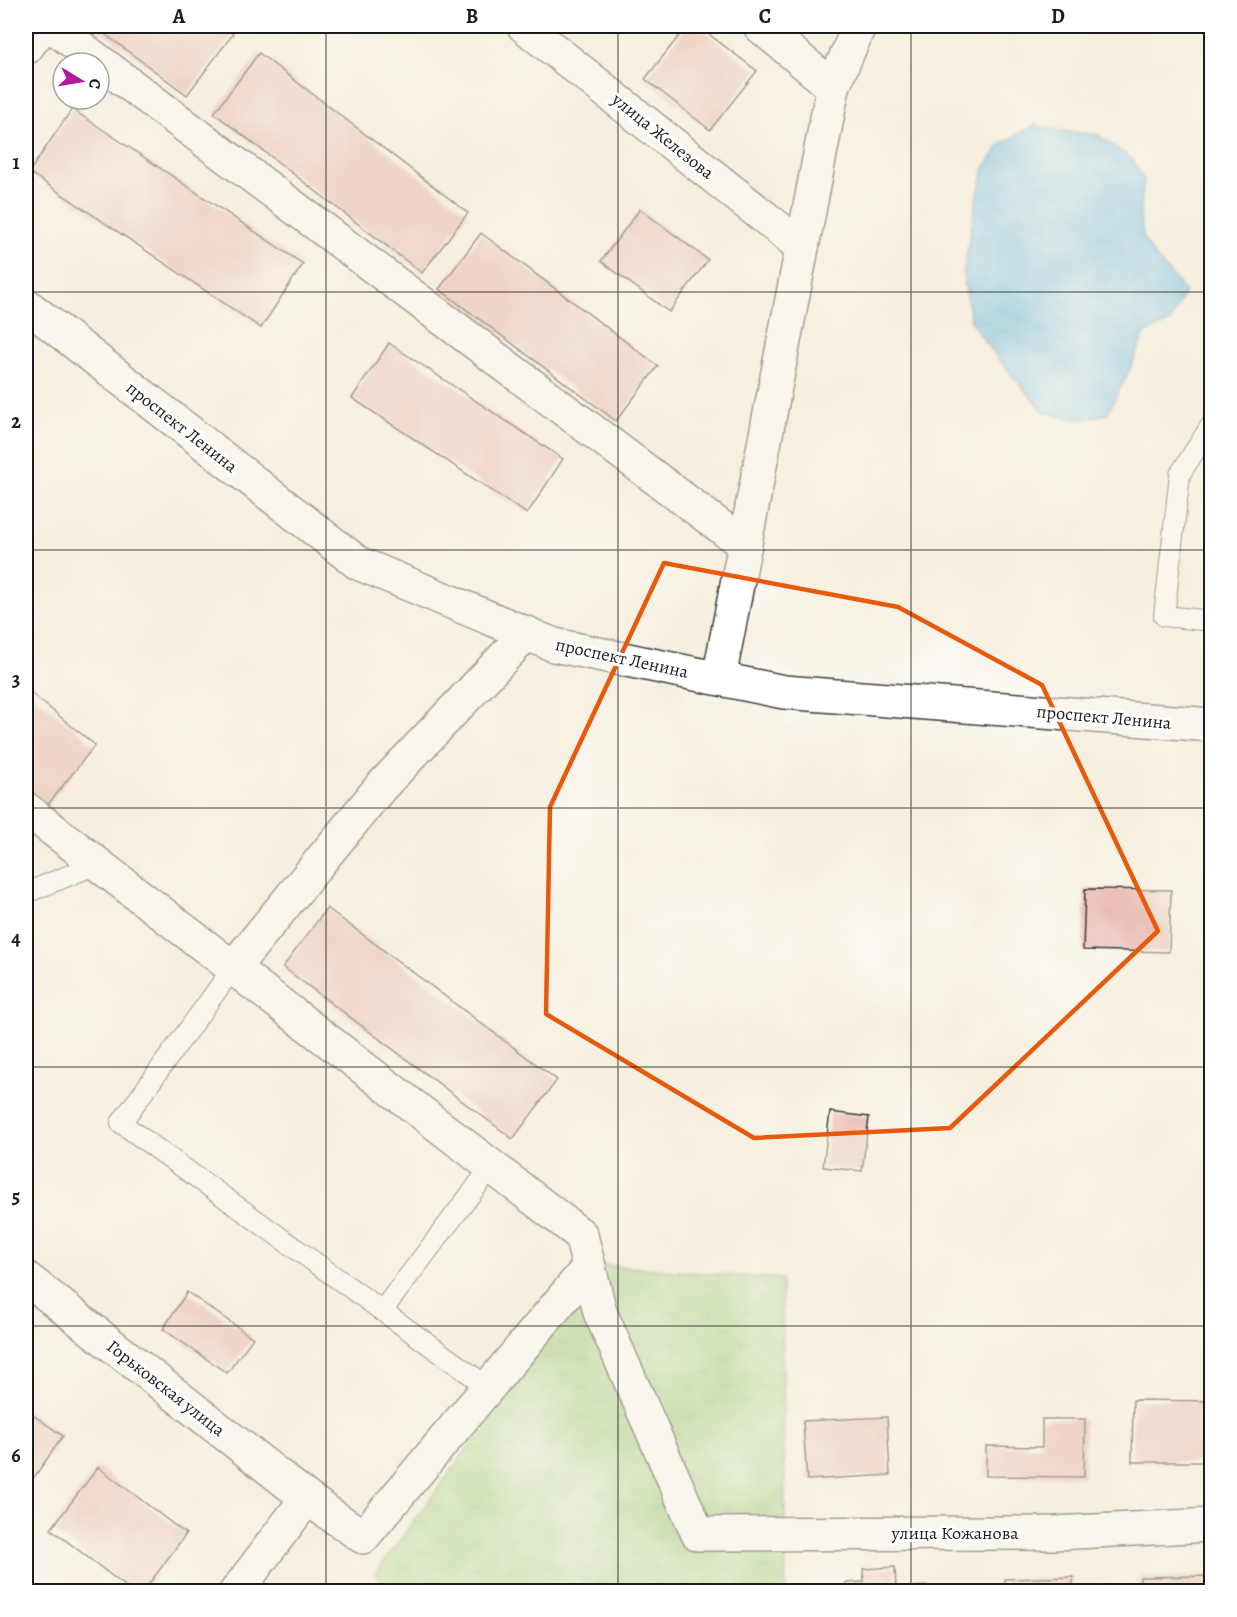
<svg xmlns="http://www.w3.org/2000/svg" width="1237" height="1617" viewBox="0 0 1237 1617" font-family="Alegreya,serif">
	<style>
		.grass { fill: url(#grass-tufts); stroke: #5c764e; stroke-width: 1.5 }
		.water { fill: url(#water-ripples); stroke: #446d82; stroke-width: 1.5 }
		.building { fill: #e6b4a9 }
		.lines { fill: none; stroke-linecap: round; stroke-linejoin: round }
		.service-casing { stroke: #3d3c39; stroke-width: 22 }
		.minor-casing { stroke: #3d3c39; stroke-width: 36 }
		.service { stroke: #fff; stroke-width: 20 }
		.minor { stroke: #fff; stroke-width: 33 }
		.marked { fill: none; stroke: #e8590c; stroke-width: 4.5; stroke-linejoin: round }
		.grid { fill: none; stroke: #1c1c1c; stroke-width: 1.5; stroke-opacity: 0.55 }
		.labels { text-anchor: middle; stroke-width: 6; stroke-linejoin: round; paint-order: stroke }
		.street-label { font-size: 18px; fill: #1c1c1c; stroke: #fff }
		.neatline { fill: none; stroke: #1c1c1c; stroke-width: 2 }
		.grid-label { font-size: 20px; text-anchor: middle; font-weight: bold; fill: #1c1c1c }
	</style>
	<defs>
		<pattern id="grass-tufts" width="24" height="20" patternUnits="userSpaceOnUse" patternTransform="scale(1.5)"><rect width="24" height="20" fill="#9dcf7f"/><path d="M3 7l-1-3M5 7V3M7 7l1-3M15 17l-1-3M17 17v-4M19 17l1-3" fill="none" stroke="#87b16d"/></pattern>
		<pattern id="water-ripples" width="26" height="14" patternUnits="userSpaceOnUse" patternTransform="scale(1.5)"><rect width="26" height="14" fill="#6bbee7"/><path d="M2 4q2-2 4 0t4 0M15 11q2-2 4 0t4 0" fill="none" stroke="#5ca3c6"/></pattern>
	</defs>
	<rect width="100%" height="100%" fill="#fff"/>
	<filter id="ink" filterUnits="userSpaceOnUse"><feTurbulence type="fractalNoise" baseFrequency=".0167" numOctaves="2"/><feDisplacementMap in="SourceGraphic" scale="12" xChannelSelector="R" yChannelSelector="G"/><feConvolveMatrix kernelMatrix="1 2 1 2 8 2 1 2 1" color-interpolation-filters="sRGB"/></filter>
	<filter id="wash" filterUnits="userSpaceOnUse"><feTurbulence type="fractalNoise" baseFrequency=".008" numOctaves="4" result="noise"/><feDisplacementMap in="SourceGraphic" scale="24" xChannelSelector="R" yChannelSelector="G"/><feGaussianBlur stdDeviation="1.35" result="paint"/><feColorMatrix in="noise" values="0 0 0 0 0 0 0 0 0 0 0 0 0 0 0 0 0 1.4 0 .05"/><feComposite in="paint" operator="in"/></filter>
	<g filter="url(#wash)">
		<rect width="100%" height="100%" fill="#f6efdf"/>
		<polygon class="grass" points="602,1265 782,1279 786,1591 394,1592 375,1574"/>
		<polygon class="water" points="1035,125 1055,130 1098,135 1133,160 1144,180 1140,217 1144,239 1153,254 1185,291 1170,323 1145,333 1131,367 1107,414 1080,420 1044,412 998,359 971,322 963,274 977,197 985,167 1002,143"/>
		<g id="blocks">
			<g class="building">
				<polygon points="94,26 222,26 233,34 187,95"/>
				<polygon points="687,26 698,26 757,71 710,130 645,79"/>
				<polygon points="259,53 468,213 422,273 214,113"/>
				<polygon points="72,109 303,264 261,328 29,172"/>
				<polygon points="640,209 708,260 669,312 601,261"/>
				<polygon points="481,233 658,366 616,421 439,289"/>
				<polygon points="389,343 563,459 527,514 352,398"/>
				<polygon points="26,689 95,745 47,806 26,789"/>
				<polygon points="1085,889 1171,890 1169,952 1083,950"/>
				<polygon points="327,908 557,1080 513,1139 283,967"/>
				<polygon points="830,1112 869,1117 862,1171 823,1167"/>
				<polygon points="187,1292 253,1338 227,1373 163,1329"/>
				<polygon points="1133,1400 1212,1401 1211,1462 1132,1462"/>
				<polygon points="26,1410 63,1436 33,1479 26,1474"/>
				<polygon points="887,1417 890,1475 807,1480 803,1421"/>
				<polygon points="1042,1419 1085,1419 1084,1477 986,1476 986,1446 1042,1447"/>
				<polygon points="98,1467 186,1534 143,1592 133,1592 51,1529"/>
				<polygon points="895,1567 896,1588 927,1586 927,1592 847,1592 846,1583 864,1582 863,1569"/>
				<polygon points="1212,1576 1212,1592 1140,1592 1140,1577"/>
				<polygon points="1073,1577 1073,1592 1006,1592 1005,1579"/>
			</g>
		</g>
	</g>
	<g filter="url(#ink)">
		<use href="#blocks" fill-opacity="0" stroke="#3d3c39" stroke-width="1.5"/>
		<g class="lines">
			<g class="service-casing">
				<g id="service">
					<polyline points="1212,424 1180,474 1164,616 1212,621"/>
					<polyline points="26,893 97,864"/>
					<polyline points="233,968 121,1123 488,1387"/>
					<polyline points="382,1311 492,1166"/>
				</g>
			</g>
			<g class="minor-casing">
				<g id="minor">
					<polyline points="52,26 745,545"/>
					<polyline points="524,26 802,247"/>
					<polyline points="760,26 833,87"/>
					<polyline points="26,48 43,26"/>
					<polyline points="26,305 358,563 554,645 784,692 1212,725"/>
					<polyline points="719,678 833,87 859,26"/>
					<polyline points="26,809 581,1235 600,1312 698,1534 1055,1533 1212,1525"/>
					<polyline points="233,968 380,788 527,633"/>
					<polyline points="26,1278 307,1498 363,1537 589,1267"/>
					<polyline points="236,1592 307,1498"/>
				</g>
			</g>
			<use href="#service" class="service"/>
			<use href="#minor" class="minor"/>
		</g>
	</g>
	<path d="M0 0H1237V1617H0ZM664,563L898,607L1042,685L1158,931L950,1128L754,1138L546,1014L550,807Z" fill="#f6efdf" fill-opacity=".55" fill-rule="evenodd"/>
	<path class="marked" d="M664,563L898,607L1042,685L1158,931L950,1128L754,1138L546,1014L550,807Z"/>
	<path class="grid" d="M326,26V1592M618,26V1592M911,26V1592M26,292H1212M26,550H1212M26,808H1212M26,1067H1212M26,1326H1212"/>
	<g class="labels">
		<g class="street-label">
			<text transform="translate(663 136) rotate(39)" y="6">улица Железова</text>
			<text transform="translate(182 427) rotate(38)" y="6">проспект Ленина</text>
			<text transform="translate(622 658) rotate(12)" y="6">проспект Ленина</text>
			<text transform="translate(1104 717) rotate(5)" y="6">проспект Ленина</text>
			<text transform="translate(166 1388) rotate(38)" y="6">Горьковская улица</text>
			<text x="955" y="1539">улица Кожанова</text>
		</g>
	</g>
	<rect width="1237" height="1617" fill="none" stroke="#fff" stroke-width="66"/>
	<g transform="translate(81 81) rotate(101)"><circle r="28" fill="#ffffff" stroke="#a4a4a4" stroke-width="1.5"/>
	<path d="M0-4.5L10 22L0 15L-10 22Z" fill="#b5179e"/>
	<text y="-9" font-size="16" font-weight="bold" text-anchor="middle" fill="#1c1c1c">С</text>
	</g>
	<rect x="33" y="33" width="1171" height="1551" class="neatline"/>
	<g class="grid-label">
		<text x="179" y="23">A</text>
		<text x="472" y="23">B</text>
		<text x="765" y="23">C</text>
		<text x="1058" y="23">D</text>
		<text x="16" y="169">1</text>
		<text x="16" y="428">2</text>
		<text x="16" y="686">3</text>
		<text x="16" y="945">4</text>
		<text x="16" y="1203">5</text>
		<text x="16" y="1462">6</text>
	</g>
</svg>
